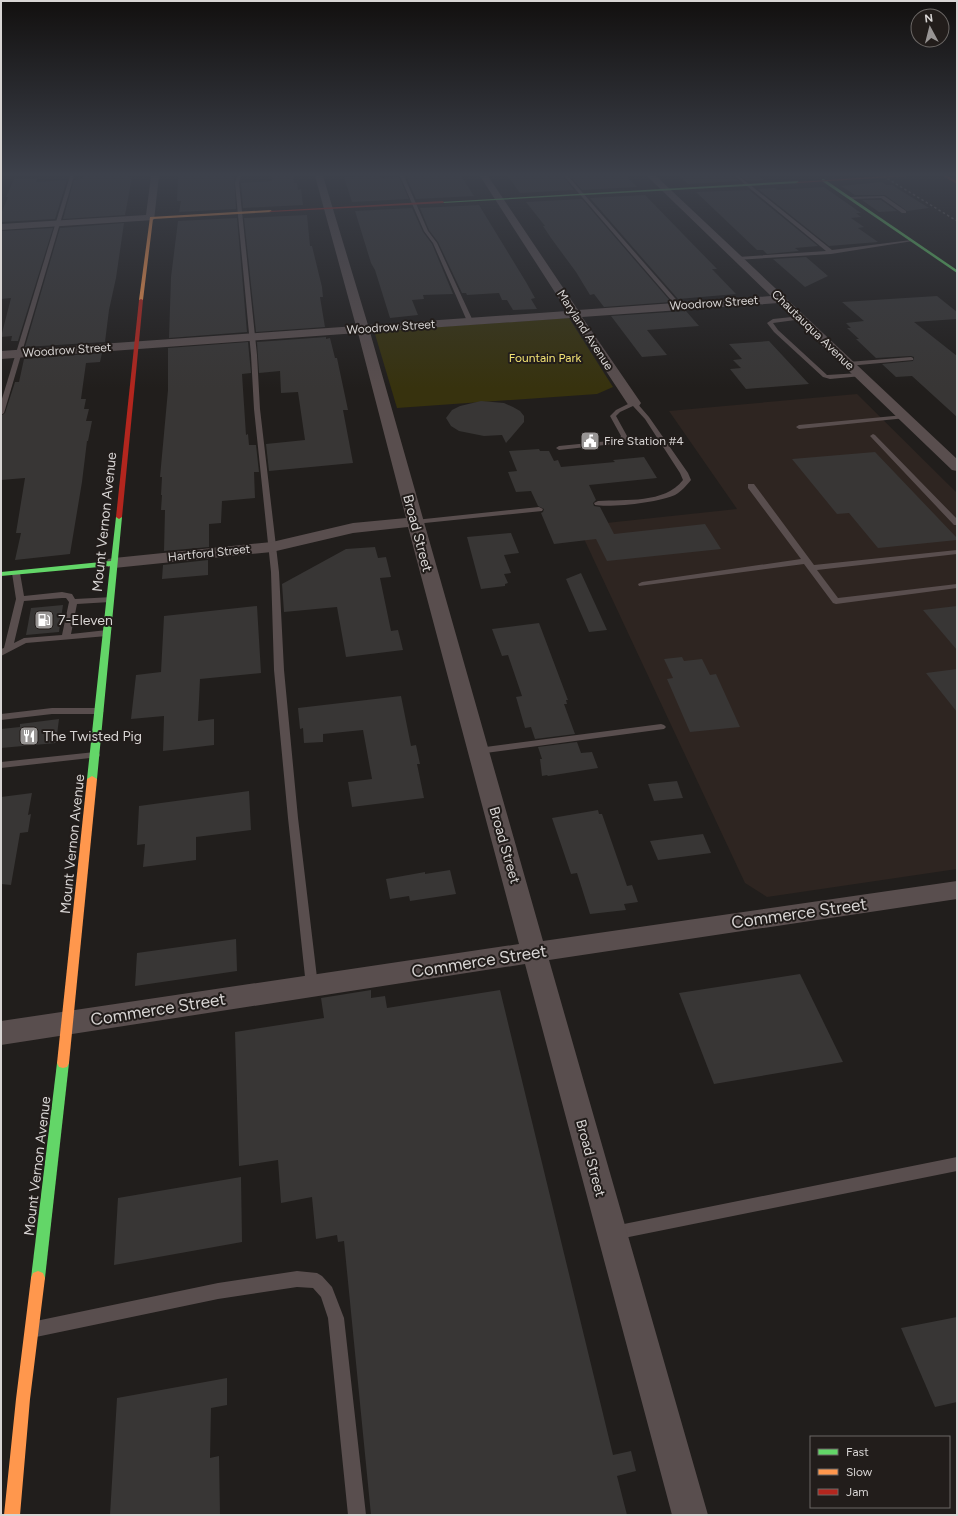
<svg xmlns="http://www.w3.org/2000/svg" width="958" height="1516" viewBox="0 0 958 1516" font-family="Figtree,sans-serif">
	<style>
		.built { fill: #2e2521 }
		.green { fill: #37320e }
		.building { fill: #383635 }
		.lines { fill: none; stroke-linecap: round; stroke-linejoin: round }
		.lane { fill: #594e4e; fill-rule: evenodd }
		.street { fill: #594e4e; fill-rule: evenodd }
		.fast { fill: #63d668; fill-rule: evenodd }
		.slow { fill: #ff974d; fill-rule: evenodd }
		.jam { fill: #b3261e; fill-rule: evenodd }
		.rail { stroke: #625c5b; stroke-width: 1.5; stroke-dasharray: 2.5 2.5; stroke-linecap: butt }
		.labels { text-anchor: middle; stroke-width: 4; stroke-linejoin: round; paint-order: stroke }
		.far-street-label { font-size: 12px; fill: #d8d5d4; stroke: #221d1b }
		.far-park-label { font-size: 12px; fill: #f2e273; stroke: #221d1b }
		.far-poi-label { font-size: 12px; fill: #d8d5d4; stroke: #221d1b; text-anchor: start }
		.street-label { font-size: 14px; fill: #d8d5d4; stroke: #221d1b }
		.poi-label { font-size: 14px; fill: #d8d5d4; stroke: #221d1b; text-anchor: start }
		.near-street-label { font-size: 17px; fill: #d8d5d4; stroke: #221d1b }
	</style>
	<rect width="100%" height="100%" fill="#211e1c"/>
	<polygon class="built" points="857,394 957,493 957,869 767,897 745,883 578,526 737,509 669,411"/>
	<polygon class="green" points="569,318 613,387 597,394 397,408 375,334 378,331"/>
	<g class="building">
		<polygon points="83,176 128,176 128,177 132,177 125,215 63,219 74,180 82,179"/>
		<polygon points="178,176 234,176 236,209 179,212 181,201 177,201"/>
		<polygon points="271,176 293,176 294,183 297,183 298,190 301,189 303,205 243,208 241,183 272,181"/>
		<polygon points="379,176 380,178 399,177 409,199 352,202 344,177"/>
		<polygon points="406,176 461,176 474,196 416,199"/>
		<polygon points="508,176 563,176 574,190 520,193"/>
		<polygon points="570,176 626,176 637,187 582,190"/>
		<polygon points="679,176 734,176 739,181 688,184"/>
		<polygon points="741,176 759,176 764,180 747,181"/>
		<polygon points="38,178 36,182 67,180 55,219 1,222 1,214 8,197 6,197 14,179"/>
		<polygon points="882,182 886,185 892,185 929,208 907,211 885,195 855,195 841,186"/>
		<polygon points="824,187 861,213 856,213 861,217 851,218 864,227 858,228 878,242 829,246 758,189 775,188 777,190"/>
		<polygon points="749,190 818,246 795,248 799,251 767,254 763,250 757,250 696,192"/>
		<polygon points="645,195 717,269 712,269 736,294 678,299 590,198"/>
		<polygon points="582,199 671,302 604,307 594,294 590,295 576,272 551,238 543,226 545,226 526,202"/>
		<polygon points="862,200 881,200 897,211 879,212"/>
		<polygon points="479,205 526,282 535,298 531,299 537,309 513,310 507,300 502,300 499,293 467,295 466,293 462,293 438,242 429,230 420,208"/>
		<polygon points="412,208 423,232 432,244 453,294 423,295 424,299 412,300 418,315 390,318 375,270 371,263 355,211"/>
		<polygon points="307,215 310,246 312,246 322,287 323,297 320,297 325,327 256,332 244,218"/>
		<polygon points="237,218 247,332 169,338 171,277 178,221"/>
		<polygon points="124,223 116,278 109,310 105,342 25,347 60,228"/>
		<polygon points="53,228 18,341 11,341 12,336 1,337 11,298 1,299 1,231"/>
		<polygon points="806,257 828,276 805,287 773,259"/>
		<polygon points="937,296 957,312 957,319 914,322 957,356 957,417 912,376 896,377 882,364 913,361 914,357 911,356 876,358 856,339 859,339 847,328 851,328 846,323 864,321 842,302"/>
		<polygon points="686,311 699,326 647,330 667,355 642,357 611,316"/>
		<polygon points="326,337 326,339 330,338 335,358 337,358 348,410 343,410 353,463 269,471 266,444 305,440 298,392 281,393 280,371 259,373 257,342"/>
		<polygon points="769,341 809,384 746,389 730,369 741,368 733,360 742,359 729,344"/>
		<polygon points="248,342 251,373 242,374 246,435 248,434 249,445 256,445 259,472 254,472 255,498 222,501 221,523 209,524 209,547 164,551 165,510 161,510 162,495 161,495 162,477 160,477 168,390 168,348"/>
		<polygon points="102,353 100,362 86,363 81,399 86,399 84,409 89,409 86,421 92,421 88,441 87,441 82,482 70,554 15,560 21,533 16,533 25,478 1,480 1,416 5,413 15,382 19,382 24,359"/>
		<polygon points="481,401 504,403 513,407 520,411 524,416 524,422 506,443 502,435 484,436 459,431 451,426 446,418 452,410 460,406"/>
		<polygon points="539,449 540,451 549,451 554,461 558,460 561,467 615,462 613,460 644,457 657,478 589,485 596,500 593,503 594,506 600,507 614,534 705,524 721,549 607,561 596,539 554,544 541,513 543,512 544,509 538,506 531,491 516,492 508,472 517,471 509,451"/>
		<polygon points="875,452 957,538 957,540 878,548 849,513 837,514 792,459"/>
		<polygon points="511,533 519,553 504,555 511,573 504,574 508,583 505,584 505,586 481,589 467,537"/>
		<polygon points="375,547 378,558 386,557 391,577 380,578 391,631 398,630 403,650 346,657 337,607 284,612 282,584 346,549"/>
		<polygon points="208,560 208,575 162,579 163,565"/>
		<polygon points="581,573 607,630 589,632 566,579"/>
		<polygon points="63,605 59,632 26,635 31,608"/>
		<polygon points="257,606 261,673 200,679 198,721 214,719 214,745 163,751 164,716 131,719 136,675 161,672 164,616"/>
		<polygon points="957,606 957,650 923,610"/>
		<polygon points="539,623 568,700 566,700 567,704 564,704 575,734 535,739 531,727 525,728 516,697 522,696 508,655 502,656 492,629"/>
		<polygon points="682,657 684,661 702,659 710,675 716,674 740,727 690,732 667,679 673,678 664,659"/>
		<polygon points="957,669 957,712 926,673"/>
		<polygon points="401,696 411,746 416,745 420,764 417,764 424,798 352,807 348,782 372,779 363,730 323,734 323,742 304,743 303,728 300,729 298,708"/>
		<polygon points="59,719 56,743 1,748 1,729 20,727 20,724"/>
		<polygon points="577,742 581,753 592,752 598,768 548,776 547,775 542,776 540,759 542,759 538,747"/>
		<polygon points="677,781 683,798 654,801 648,784"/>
		<polygon points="249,791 251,830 196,837 196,860 143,867 145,844 137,845 139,806"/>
		<polygon points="32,793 28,815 31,814 28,832 20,833 11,885 1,884 1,797"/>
		<polygon points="598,810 599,814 602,814 627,886 632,885 638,902 624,904 626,910 590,914 577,873 571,874 552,818"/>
		<polygon points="703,834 711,853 658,860 650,841"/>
		<polygon points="450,870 456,894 410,901 409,896 390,899 386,879 425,872 425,874"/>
		<polygon points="236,939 237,971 135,986 137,953"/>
		<polygon points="800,974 843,1062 714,1084 679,993"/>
		<polygon points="371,990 371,998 385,996 387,1008 500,990 613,1455 631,1451 636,1471 617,1476 627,1515 371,1515 344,1241 338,1242 337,1235 316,1239 312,1197 281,1203 278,1160 239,1166 235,1032 324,1018 321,998"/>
		<polygon points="241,1177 242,1242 114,1265 118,1198"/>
		<polygon points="957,1317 957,1402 935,1407 901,1328"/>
		<polygon points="227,1378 227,1405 211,1408 210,1458 219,1456 220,1515 110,1515 117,1398"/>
	</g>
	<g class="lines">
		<g class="lane">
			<polygon points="70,176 74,176 4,413 1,415 1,402"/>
			<polygon points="237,176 241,176 239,183 257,355 260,409 279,572 284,670 298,818 318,986 316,990 312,991 308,990 306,986 288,818 274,670 271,572 254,409 251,355 235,183"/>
			<polygon points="400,176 404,176 428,231 437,243 473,321 472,322 467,321 433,243 424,231"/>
			<polygon points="564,176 568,176 681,305 681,307 677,307"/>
			<polygon points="735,176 739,176 832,250 911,240 913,241 831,254 736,260 736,258 738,257 826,251"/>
			<polygon points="884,196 906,211 906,213 902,213 881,198 850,199 848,198 850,197"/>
			<polygon points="801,316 804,318 803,319 773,323 778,330 827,375 860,373 863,375 862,376 830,379 823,377 774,332 767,323 773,319"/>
			<polygon points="911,357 913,358 913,360 848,366 845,364 848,362"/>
			<path d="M634,401L636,402L649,417L688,473L691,480C686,486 682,491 675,495C661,502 611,508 595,505L594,503L598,501C626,499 664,504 683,480L680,473L645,419L633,406L620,412L616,416L627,436V439L623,443L559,450L556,448L559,446L619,440L621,436L610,416L616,410Z"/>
			<polygon points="904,415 907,417 906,418 799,429 796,427 799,425"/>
			<polygon points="873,434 875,435 957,519 957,525 954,525 871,437 870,436"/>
			<polygon points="748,484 754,484 814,565 957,550 957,554 817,570 838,598 957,584 957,588 836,604 833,603 804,564 639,586 638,584 642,582 801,559 748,488"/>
			<polygon points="539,507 543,509 542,511 415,524 411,522 415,520"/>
			<path d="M13,571H16L20,573L24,596L62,592L72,594L75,599L113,597L114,599L113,601L110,602L77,604L71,634L107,630L111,633L107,636L26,643L1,656V649L4,648L16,599L12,573ZM62,598H66L69,602L62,635L24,638L14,643L24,601Z"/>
			<polygon points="52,708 99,708 104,711 99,714 52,714 1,720 1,714"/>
			<polygon points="661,724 664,725 666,727 664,729 478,754 473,751 478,748"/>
			<polygon points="95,752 99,753 100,755 99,757 1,768 1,762"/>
			<polygon points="957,1157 957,1171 614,1240 609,1238 607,1233 609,1228 614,1226"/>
			<polygon points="297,1271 317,1273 322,1276 332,1287 344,1318 366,1515 348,1515 328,1318 321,1297 313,1288 297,1287 218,1299 36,1337 30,1335 28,1329 30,1323 36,1321 218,1283"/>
		</g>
		<g class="street">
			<polygon points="151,176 159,176 154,220 1,230 1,224 146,215"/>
			<polygon points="315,176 323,176 368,325 567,311 480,176 488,176 578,310 771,296 647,176 656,176 957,459 957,471 952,470 778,303 582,317 641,403 639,406 629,406 571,318 370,332 543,941 957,881 957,899 549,960 708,1515 672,1515 525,964 1,1045 1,1021 519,944 408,527 353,533 272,552 114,568 108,567 106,563 108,559 114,558 272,542 353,523 406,518 358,333 1,359 1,351 356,326"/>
		</g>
		<g class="fast">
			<polygon points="822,179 824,179 957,270 957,273 822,181"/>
			<polygon points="798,181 799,183 443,203 441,202"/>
			<polygon points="119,515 122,517 97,779 92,782 87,779 110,566 1,576 1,572 111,561 116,517"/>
			<polygon points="63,1058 67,1059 69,1063 45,1278 43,1283 38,1285 33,1283 31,1278 57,1063 59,1059"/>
		</g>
		<g class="slow">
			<polygon points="271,210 272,212 153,219 143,300 141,301 139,300 150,217"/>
			<polygon points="92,776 97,779 69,1063 67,1067 63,1068 59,1067 57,1063 87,779"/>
			<polygon points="38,1271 43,1273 45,1278 30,1399 20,1515 4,1515 16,1399 31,1278 33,1273"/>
		</g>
		<g class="jam">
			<polygon points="889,176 909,176 798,183 796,182"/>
			<polygon points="943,176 948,176 957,181 957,184"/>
			<polygon points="443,201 444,203 271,212 269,211"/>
			<polygon points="141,299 143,300 122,517 119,519 116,517 139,300"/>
		</g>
		<polyline class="rail" points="883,176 957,221"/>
	</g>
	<linearGradient id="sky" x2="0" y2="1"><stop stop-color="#12100f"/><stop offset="0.45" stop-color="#3d414b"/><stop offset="1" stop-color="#3d414b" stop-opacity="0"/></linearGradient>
	<rect width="958" height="388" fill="url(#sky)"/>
	<defs>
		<g id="civic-square" transform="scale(1)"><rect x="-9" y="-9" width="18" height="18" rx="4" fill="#989594" stroke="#221d1b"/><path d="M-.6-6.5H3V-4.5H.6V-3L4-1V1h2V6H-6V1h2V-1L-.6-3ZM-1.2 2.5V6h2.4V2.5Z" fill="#fff"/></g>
		<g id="fuel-square" transform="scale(1)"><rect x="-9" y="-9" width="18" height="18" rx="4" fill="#989594" stroke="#221d1b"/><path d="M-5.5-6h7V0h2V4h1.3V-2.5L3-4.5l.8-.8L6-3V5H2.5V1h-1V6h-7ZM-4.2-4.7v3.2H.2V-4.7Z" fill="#fff"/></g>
		<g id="restaurant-square" transform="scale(1)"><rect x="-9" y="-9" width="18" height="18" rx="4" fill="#989594" stroke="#221d1b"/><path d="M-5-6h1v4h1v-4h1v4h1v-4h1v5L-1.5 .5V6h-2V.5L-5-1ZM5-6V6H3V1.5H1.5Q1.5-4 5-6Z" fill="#fff"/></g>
	</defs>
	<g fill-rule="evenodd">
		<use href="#civic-square" x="590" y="441"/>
		<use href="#fuel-square" x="44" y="620"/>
		<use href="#restaurant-square" x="29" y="736"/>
	</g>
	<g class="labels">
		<g class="far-street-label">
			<text transform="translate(714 303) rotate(-4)" y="4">Woodrow Street</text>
			<text transform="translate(391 327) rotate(-4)" y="4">Woodrow Street</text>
			<text transform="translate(585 330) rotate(57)" y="4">Maryland Avenue</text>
			<text transform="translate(813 330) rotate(44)" y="4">Chautauqua Avenue</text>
			<text transform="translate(67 350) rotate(-4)" y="4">Woodrow Street</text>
			<text transform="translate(209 553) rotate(-6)" y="4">Hartford Street</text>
		</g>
		<g class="far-park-label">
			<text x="545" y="362">Fountain Park</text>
		</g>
		<g class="far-poi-label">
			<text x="604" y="445">Fire Station #4</text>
		</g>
		<g class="street-label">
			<text transform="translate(104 522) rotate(-84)" y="5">Mount Vernon Avenue</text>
			<text transform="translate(418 533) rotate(75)" y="5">Broad Street</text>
			<text transform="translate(72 844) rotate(-84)" y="5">Mount Vernon Avenue</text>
			<text transform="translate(505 845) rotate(74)" y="5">Broad Street</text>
			<text transform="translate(591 1158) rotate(75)" y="5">Broad Street</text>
			<text transform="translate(37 1166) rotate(-83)" y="5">Mount Vernon Avenue</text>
		</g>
		<g class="poi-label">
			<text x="58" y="625">7-Eleven</text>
			<text x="43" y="741">The Twisted Pig</text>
		</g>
		<g class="near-street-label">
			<text transform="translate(799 913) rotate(-8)" y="6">Commerce Street</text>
			<text transform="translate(479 961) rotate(-9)" y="6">Commerce Street</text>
			<text transform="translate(158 1009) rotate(-9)" y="6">Commerce Street</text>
		</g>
	</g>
	<rect width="958" height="1516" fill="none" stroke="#d8d5d4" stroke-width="4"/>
	<rect x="810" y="1436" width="140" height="72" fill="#221d1b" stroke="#6b6765"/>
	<rect x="818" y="1449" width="20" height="6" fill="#63d668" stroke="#6b6765"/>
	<text x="846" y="1456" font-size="12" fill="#d8d5d4">Fast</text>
	<rect x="818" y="1469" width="20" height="6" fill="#ff974d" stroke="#6b6765"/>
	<text x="846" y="1476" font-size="12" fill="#d8d5d4">Slow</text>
	<rect x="818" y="1489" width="20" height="6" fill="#b3261e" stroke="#6b6765"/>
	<text x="846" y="1496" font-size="12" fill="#d8d5d4">Jam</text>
	<g transform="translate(930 28) rotate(353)"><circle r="19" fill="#221d1b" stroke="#6b6765"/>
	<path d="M0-3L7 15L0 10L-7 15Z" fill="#989594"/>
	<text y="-6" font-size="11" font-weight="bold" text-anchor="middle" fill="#d8d5d4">N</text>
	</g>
</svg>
